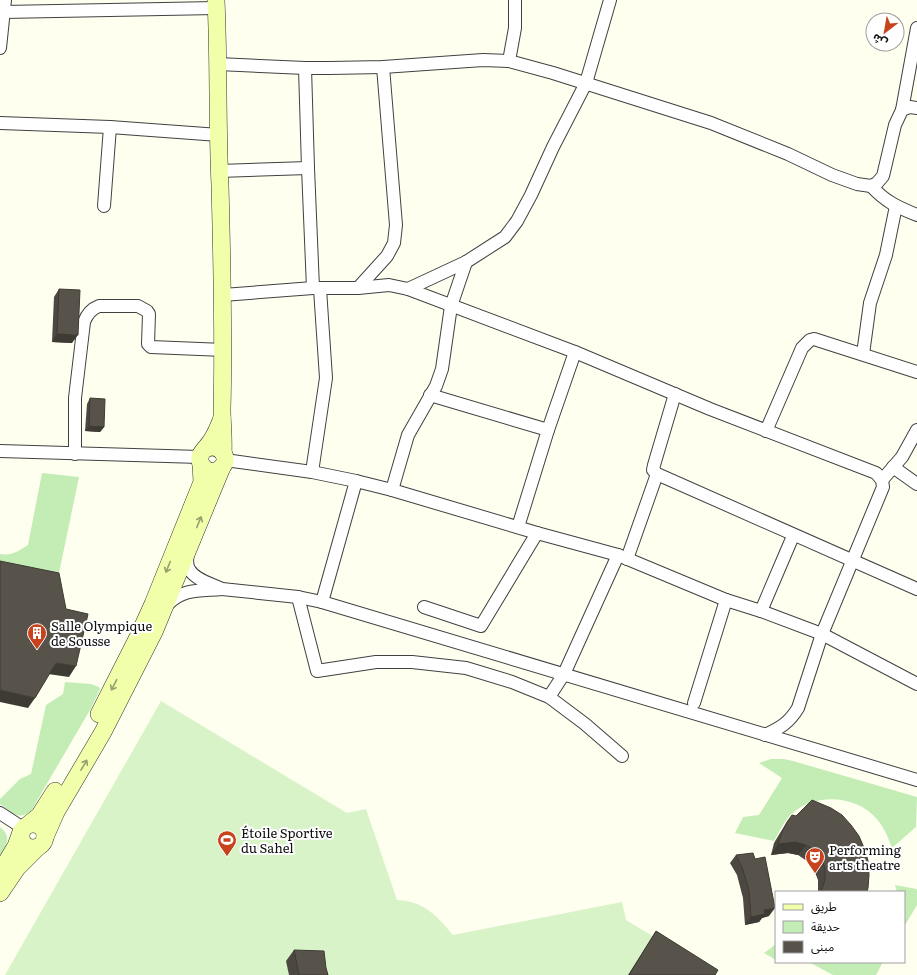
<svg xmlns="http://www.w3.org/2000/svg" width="917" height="975" viewBox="0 0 917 975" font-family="Literata,'Noto Sans Arabic',serif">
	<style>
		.green { fill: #c4edb6 }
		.pitch { fill: #d9f3c8 }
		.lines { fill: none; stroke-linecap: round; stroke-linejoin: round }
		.street-casing { stroke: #414141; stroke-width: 14 }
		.secondary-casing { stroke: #303030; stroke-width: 18 }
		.street { stroke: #fff; stroke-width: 12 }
		.secondary { stroke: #f2ffaa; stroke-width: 17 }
		.wall { fill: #4c4740 }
		.shaded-wall { fill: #3e3a34 }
		.building { fill: #58534a; stroke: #3e3a34 }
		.oneway { stroke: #979f6c }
		.labels { text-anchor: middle; stroke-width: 4; stroke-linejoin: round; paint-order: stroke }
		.poi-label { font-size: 13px; fill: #0e0e0e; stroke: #fff; text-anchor: start }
	</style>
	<rect width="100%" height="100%" fill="#feffef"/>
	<g class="green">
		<path d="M42,473L79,477L58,578L0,566V554C11,556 19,551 28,545Z"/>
		<path d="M65,682L91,684L99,687L100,689L90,710L31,811C18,821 12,812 0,804V799L20,779L31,774L46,705L63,694Z"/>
		<path d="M771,759H784L793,761L917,797L916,827L892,848C888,837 884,827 876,818C856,796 819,793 795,811C785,818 780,831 774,841L735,833L743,817L759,815L782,778L759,763Z"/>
		<path d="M0,827C12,836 7,845 0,855Z"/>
		<polygon points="895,885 917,889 917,905 904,927 904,892 897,892"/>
		<polygon points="776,944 776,960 764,953"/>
		<polygon points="809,962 883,962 876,975 833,975"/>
	</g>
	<path class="pitch" d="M161,701L347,813L366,809L397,900C424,901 437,916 453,935L622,902L626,920L717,975H5Z"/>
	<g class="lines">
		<g class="street-casing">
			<g id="street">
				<polyline points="3,12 216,8"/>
				<polyline points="0,48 5,0"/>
				<polyline points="509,61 515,28 515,0"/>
				<polyline points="218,64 305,68 330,68 383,67 483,60 509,61 553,73 711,123 788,154 832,175 857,184 871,186 877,183 883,176 895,125 902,110 910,107 917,108"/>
				<polyline points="305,68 308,168 313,288"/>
				<polyline points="902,110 917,28"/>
				<polyline points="0,123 110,127 219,135"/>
				<polyline points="219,171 308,168"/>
				<path d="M871,186C886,202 897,207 917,215"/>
				<polyline points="104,206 110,127"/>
				<polyline points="358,288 387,256 394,243 396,225 383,67"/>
				<polyline points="408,289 466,262 505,237 517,221 531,195 553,147 586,83 610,0"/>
				<polyline points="223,295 313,288 358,288 389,285 408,289 575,352 548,430 518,527"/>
				<polyline points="863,354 870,303 886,255 896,206"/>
				<polyline points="675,394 654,465 653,470 657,474 917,589"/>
				<polyline points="430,395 548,430"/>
				<polyline points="766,431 802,348 810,340 814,339 917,372"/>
				<polyline points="0,451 200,457"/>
				<path d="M75,454V398L84,322C87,314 91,309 99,306H138L147,311L149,314L148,344L151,347L224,350"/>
				<polyline points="225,460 312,472 356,481 392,490 537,533 481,626 424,607"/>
				<polyline points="893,467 917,484"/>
				<polyline points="312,472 326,378 320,289"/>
				<polyline points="882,480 902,457 917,430"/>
				<polyline points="392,490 408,435 436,386 442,369 451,306 466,262"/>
				<polyline points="537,533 618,555 726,600 761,611 822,634 883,487 882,480 876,473 710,409 575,352"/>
				<polyline points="627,559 657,474"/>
				<polyline points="222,589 298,597 322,602 917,780"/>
				<polyline points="298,597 317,671 376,662 412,662 466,668 512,682 549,697 585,724 622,756"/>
				<polyline points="322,602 356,481"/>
				<path d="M167,605C183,588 200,591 222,589C212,584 195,580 189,569C186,564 187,558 188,553"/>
				<polyline points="761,611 793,536"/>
				<polyline points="549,697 564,674 618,555"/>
				<polyline points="694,703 726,600"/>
				<path d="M765,735C780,728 789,723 798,708L822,634L917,684"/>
				<polyline points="0,813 23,828"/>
			</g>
		</g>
		<g class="secondary-casing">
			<g id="secondary">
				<path d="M216,0C219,62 217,124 220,185C222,260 224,335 222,410C222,424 224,438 223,453"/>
				<path d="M205,449C222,441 233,462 218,470C209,475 198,466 200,456C202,451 208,446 211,441C216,434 219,426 222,418"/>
				<polyline points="99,714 138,637 153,604 202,482 201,464"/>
				<circle cx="33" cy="836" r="12"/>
				<polyline points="29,824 39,816 55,791"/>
				<polyline points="45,837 56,812 103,732 154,632 222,467"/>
				<polyline points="0,873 16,846 21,832"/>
				<polyline points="0,893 17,868 38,847"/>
			</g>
		</g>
		<use href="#street" class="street"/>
		<use href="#secondary" class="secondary"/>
	</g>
	<g class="wall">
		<polygon points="59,289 72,343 52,342 54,297"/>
		<polygon points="90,398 104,427 100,432 85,431 87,404"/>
		<polygon points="787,822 867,892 818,892 818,880 814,870 807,861 798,855 788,853 771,855 774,843 780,833"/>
		<polygon points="736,855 769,916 762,918 759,922 745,925 743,898 737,875 730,863"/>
		<polygon points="656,931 715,975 628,975"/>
		<polygon points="294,950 326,968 328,975 289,975 286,961"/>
	</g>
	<g class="shaded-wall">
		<polygon points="57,334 78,335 72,343 52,342"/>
		<polygon points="89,426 104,427 100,432 85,431"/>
		<polygon points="56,663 76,666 69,677 48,674"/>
		<polygon points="0,690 35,698 28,708 0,702"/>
		<polygon points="795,842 806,845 798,855 788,853 771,855 778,844"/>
		<polygon points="775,908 769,916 762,918 759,922 745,925 751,917 764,910"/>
	</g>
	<g class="building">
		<polygon points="59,289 80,290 78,335 57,334"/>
		<polygon points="90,398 105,399 104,427 89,426"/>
		<polygon points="0,561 59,573 66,609 88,614 76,666 56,663 35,698 0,690"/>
		<polygon points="812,800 831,808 842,815 851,825 859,836 865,850 868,861 869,875 868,888 867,892 821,892 825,880 825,869 822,859 815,850 806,845 795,842 778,844 782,832 787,822 792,815 796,816"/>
		<polygon points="753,853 755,859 765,857 775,908 764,910 765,914 751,917 749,890 742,867 736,855"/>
		<polygon points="656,931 718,970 715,975 629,975"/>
		<polygon points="294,950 324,951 326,968 328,975 299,975"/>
	</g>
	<defs><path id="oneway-shaft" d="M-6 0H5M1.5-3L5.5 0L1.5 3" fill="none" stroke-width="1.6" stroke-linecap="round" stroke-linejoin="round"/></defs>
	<g class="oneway">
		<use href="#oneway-shaft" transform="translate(199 522) rotate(-68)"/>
		<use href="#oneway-shaft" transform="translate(168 567) rotate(112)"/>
		<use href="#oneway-shaft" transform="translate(114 685) rotate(117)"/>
		<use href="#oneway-shaft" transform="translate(84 765) rotate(-59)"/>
	</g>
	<defs>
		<g id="building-pin" transform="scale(1)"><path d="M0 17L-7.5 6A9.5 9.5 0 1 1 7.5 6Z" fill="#c8421c" stroke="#fff"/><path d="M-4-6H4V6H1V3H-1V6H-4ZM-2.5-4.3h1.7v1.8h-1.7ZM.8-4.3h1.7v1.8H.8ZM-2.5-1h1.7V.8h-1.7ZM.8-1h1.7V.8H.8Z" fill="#fff"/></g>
		<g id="stadium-pin" transform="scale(1)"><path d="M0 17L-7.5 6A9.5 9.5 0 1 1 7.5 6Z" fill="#c8421c" stroke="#fff"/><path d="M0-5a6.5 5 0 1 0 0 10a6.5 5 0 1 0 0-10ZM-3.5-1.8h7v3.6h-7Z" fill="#fff"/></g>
		<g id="theatre-pin" transform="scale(1)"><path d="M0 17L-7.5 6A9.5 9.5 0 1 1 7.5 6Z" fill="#c8421c" stroke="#fff"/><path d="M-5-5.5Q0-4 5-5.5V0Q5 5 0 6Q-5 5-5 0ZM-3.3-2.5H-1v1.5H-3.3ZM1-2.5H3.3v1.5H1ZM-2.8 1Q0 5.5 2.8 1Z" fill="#fff"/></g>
	</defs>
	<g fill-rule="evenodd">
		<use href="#building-pin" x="37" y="633"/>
		<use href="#stadium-pin" x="227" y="840"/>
		<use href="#theatre-pin" x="815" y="857"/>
	</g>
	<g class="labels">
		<g class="poi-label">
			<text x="51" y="631">Salle Olympique<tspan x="51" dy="15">de Sousse</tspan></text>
			<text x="241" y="838">Étoile Sportive<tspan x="241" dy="15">du Sahel</tspan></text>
			<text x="829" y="855">Performing<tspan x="829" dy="15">arts theatre</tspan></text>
		</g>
	</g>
	<rect x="775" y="891" width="130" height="72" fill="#ffffff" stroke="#9f9f9f"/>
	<rect x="783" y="904" width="20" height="6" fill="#f2ffaa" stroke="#9f9f9f"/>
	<text x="811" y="911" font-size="12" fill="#0e0e0e">طريق</text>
	<rect x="783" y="921" width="20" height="12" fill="#c4edb6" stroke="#9f9f9f"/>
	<text x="811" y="931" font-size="12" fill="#0e0e0e">حديقة</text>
	<rect x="783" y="941" width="20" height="12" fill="#58534a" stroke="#9f9f9f"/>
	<text x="811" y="951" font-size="12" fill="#0e0e0e">مبنى</text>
	<g transform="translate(885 32) rotate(211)"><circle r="19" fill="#ffffff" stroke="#9f9f9f"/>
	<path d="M0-3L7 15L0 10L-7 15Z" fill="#c8421c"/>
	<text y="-6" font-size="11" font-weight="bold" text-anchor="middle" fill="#0e0e0e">ش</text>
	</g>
</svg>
